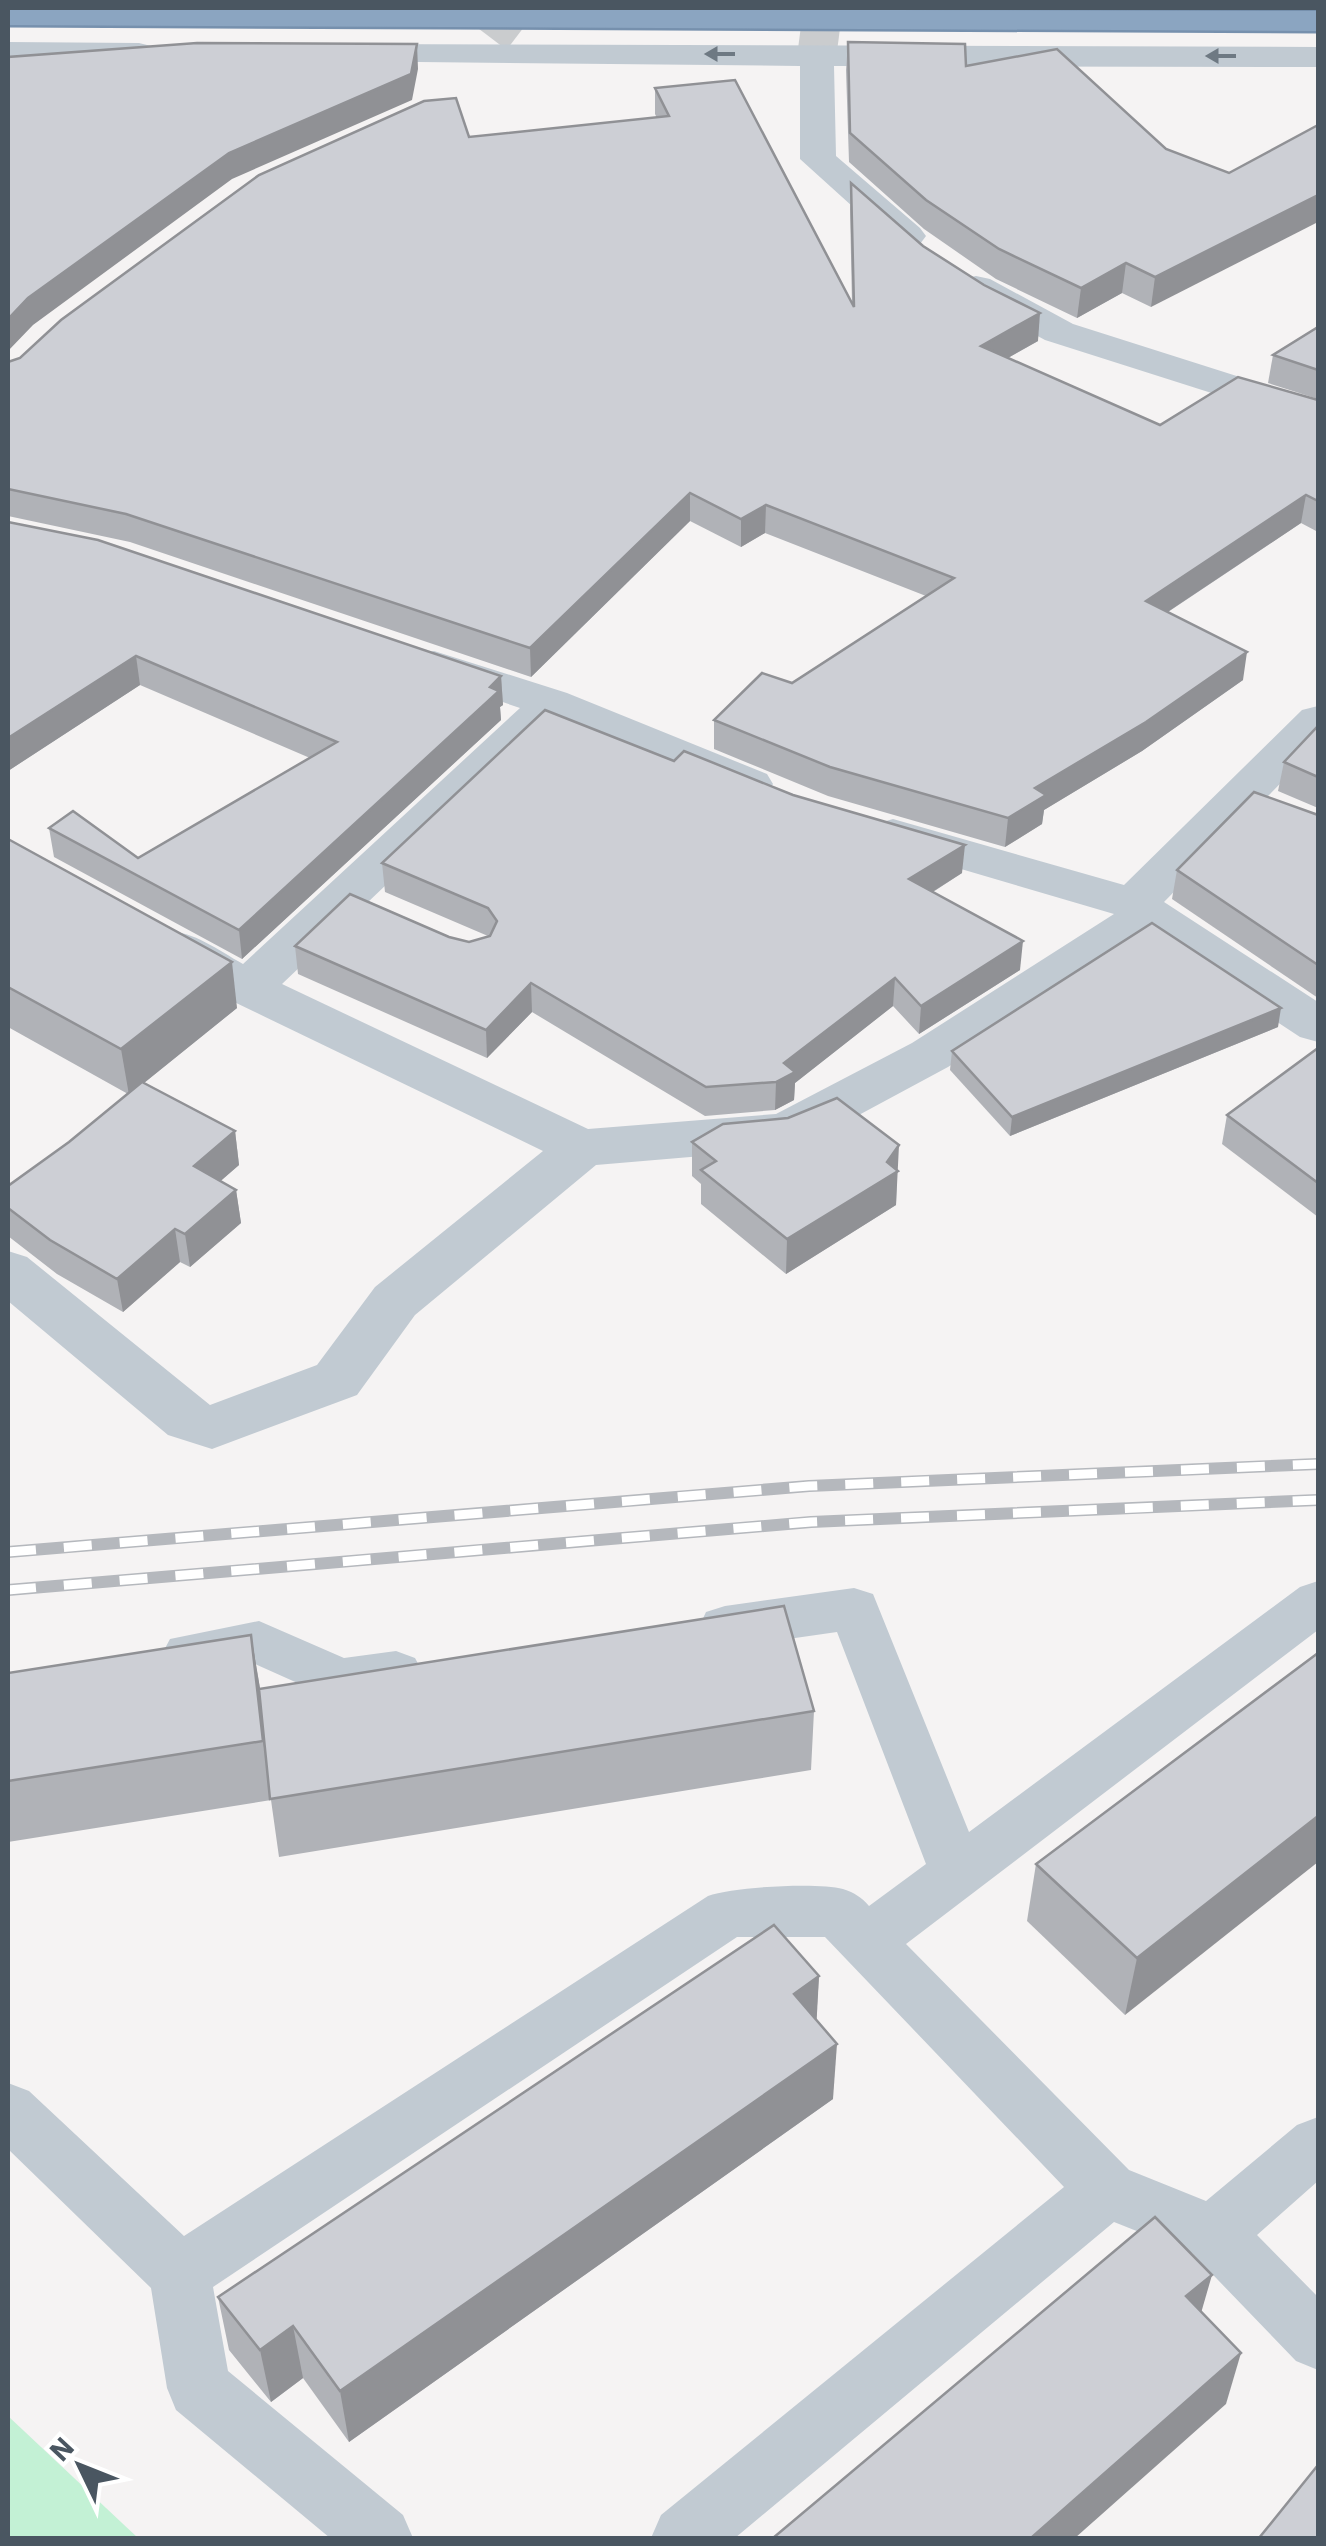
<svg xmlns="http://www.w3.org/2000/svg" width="1326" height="2546" viewBox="0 0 1326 2546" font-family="'IBM Plex Sans',sans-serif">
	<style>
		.green { fill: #c3f1d5 }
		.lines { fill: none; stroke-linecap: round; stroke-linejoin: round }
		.minor-tunnel { stroke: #caccce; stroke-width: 39; stroke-dasharray: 39 19; stroke-linecap: butt }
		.motorway-casing { stroke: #7690ad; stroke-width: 5 }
		.service { fill: #c1cad2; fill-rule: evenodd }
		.minor { fill: #c1cad2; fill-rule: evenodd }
		.motorway { fill: #8ba5c1; fill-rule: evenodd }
		.rail-casing { stroke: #b5b8bd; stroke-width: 12 }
		.rail { stroke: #fff; stroke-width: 9; stroke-dasharray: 28; stroke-linecap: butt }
		.wall { fill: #b0b2b7 }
		.shaded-wall { fill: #909195 }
		.building { fill: #cdcfd5; stroke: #909195; stroke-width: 2.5 }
		.oneway { fill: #6e7983 }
	</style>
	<rect width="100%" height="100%" fill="#f5f3f3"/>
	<polygon class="green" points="8,2416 138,2538 8,2538"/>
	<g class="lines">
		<g class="minor-tunnel">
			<polyline points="491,38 514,8"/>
			<polyline points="817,54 823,8"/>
		</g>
		<g class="motorway-casing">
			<polygon id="motorway" points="8,8 1318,11 1318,31 8,25"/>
		</g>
		<g class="service">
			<path d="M1318,1581V1630L906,1944L1129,2170L1206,2201L1297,2125L1318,2117V2181L1257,2235L1318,2297V2370L1296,2361L1192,2253L1114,2222L735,2538H651L661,2515L1064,2187L825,1937H737L213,2287L228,2371L403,2515L413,2538H330L176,2410L167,2388L151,2288L8,2149V2083L29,2091L184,2236L708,1896C733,1887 817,1882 843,1889C855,1893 861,1897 869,1906L926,1864L837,1632L725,1648L706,1642L699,1627L706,1612L725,1606L854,1588L873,1594L969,1832L1300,1587Z"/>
			<polygon points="259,1621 344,1658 396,1651 415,1658 423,1673 415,1688 340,1702 255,1664 189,1675 170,1669 162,1654 170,1639"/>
		</g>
		<g class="minor">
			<polygon points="8,42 139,43 151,46 156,53 151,60 139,63 8,62"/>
			<polygon points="340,44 1318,47 1318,67 834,66 836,156 920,228 926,236 920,244 907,247 894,244 800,159 800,66 328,61 323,54 328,47"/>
			<polygon points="976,276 990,279 1073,324 1318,402 1318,427 1045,340 962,295 957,287 962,279"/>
			<path d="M434,651L567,693L767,774L773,784L767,794L750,798L733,794L557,722L282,984L588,1129L776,1114L912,1043L1114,914L876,844L869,834L876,824L893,819L1124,885L1302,710L1318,706V745L1164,902L1318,1002V1042L1300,1037L1149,937L948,1067L805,1144L786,1149L596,1165L415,1315L357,1395L212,1449L168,1435L8,1301V1251L27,1257L210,1405L317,1365L375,1287L543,1151L230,1000L151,955L143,944L151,933C185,924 214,948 243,964L520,708L418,673L412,664L418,655Z"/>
		</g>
		<use href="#motorway" class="motorway"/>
		<g class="rail-casing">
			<g id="rail">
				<polyline points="8,1552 809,1486 1318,1464"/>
				<polyline points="8,1590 811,1522 1318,1500"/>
			</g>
		</g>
		<use href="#rail" class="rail"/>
	</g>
	<g class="wall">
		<polygon points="848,42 966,66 1166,149 1229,173 1151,307 1122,293 1077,318 996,279 924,229 849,162 846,70"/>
		<polygon points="655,88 852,303 850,209 851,183 923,246 1038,341 1008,358 1160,425 1318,400 1318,532 1301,523 1168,612 1243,680 1142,751 1044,810 1042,824 1005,847 828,796 714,749 714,720 792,683 926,596 765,533 741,547 690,521 531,677 130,542 8,516 8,362 20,358 469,137 657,118 655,114"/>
		<polygon points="1318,327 1318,399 1268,383 1273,355"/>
		<polygon points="8,522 501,676 503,705 500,707 501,720 242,959 54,857 49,828 138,858 310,758 140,685 8,771"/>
		<polygon points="1318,726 1318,808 1278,791 1284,762"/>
		<polygon points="674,761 962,873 933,892 1020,970 919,1034 893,1006 795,1083 794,1100 775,1110 705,1116 532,1012 487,1058 298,974 295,946 449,937 469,942 488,936 385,892 382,863"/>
		<polygon points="1318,815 1318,998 1172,899 1177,870"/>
		<polygon points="8,839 237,1008 144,1083 235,1131 239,1165 220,1181 236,1190 241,1223 190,1267 180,1262 123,1312 57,1274 8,1236 8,1186 69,1142 128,1094 8,1027"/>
		<polygon points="1278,1027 1010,1136 950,1070 952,1051"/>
		<polygon points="1318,1048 1318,1217 1222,1144 1227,1115"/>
		<polygon points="692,1142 897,1170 896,1205 786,1274 701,1204 701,1184 692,1176"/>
		<polygon points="251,1635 260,1689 814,1711 811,1770 279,1857 271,1800 8,1842 8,1673"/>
		<polygon points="1318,1653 1125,2015 1027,1921 1036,1864"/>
		<polygon points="819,1976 816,2020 833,2099 349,2442 303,2378 271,2402 229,2350 218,2297"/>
	</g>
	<g class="shaded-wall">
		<polygon points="417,44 418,69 412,100 232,179 33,325 8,351 8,319 28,298 229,153"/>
		<polygon points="1318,195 1318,222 1151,307 1155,277"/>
		<polygon points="1126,263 1122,293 1077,318 1081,288"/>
		<polygon points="1040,313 1038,341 979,374 981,346"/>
		<polygon points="690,493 690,521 531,677 530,648"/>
		<polygon points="1306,495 1301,523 1142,629 1146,601"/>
		<polygon points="766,505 765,533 741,547 741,519"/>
		<polygon points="1247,652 1243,680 1142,751 1044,810 1042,824 1005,847 1008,818 1035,788"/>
		<polygon points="136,656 140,685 8,771 8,738"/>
		<polygon points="501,676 503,705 500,707 501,720 242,959 239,930"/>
		<polygon points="965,845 962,873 907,908 909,879"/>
		<polygon points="1023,941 1020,970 919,1034 921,1006"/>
		<polygon points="232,962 237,1008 129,1095 121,1049"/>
		<polygon points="895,978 893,1006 795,1083 794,1100 775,1110 776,1082 784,1063"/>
		<polygon points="531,983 532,1012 487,1058 486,1030"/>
		<polygon points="1281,1008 1278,1027 1010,1136 1012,1117"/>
		<polygon points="235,1131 239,1165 199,1200 194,1166"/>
		<polygon points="899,1145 896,1205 786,1274 787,1239 887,1162"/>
		<polygon points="236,1190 241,1223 190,1267 185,1234"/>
		<polygon points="175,1229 180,1262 123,1312 117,1279"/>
		<polygon points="251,1635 261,1694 272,1800 263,1741"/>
		<polygon points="1318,1816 1318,1862 1125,2015 1137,1958"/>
		<polygon points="819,1976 816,2032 794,1994"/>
		<polygon points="837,2044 833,2099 349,2442 340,2391"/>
		<polygon points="1212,2275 1197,2327 1186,2296"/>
		<polygon points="293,2326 303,2378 271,2402 260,2350"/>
		<polygon points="1241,2353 1226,2404 1075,2538 1031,2538"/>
	</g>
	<g class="building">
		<polygon points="848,42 965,44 966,66 1057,49 1166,149 1229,173 1318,125 1318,195 1155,277 1126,263 1081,288 999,249 926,200 850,133"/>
		<polygon points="197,43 417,44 411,74 229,153 28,298 8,319 8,57"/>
		<polygon points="735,80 854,307 851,183 923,246 984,285 1040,313 981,346 1160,425 1238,377 1318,400 1318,501 1306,495 1146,601 1247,652 1146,722 1035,788 1046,795 1008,818 830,767 714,720 762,673 792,683 954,578 766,505 741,519 690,493 530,648 126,514 8,489 8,362 20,358 61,320 259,175 424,101 456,98 469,137 669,116 655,88"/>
		<polygon points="1318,327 1318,370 1273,355"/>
		<polygon points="8,522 98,540 501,676 490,687 499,691 239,930 49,828 73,811 138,858 337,742 136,656 8,738"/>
		<polygon points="545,710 674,761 684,751 793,795 965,845 909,879 1023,941 921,1006 895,978 784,1063 795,1072 776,1082 706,1087 531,983 486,1030 295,946 350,894 449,937 469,942 490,936 497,921 488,908 382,863"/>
		<polygon points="1318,726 1318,777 1284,762"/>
		<polygon points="1254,792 1318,815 1318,965 1177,870"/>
		<polygon points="8,839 232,962 121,1049 8,987"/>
		<polygon points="1152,923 1281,1008 1012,1117 952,1051"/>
		<polygon points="1318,1048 1318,1183 1227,1115"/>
		<polygon points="142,1082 235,1131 194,1166 236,1190 185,1234 175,1229 117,1279 50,1240 8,1208 8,1186 69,1142"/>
		<polygon points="837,1098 899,1145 887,1162 898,1171 787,1239 701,1170 716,1161 692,1142 723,1124 788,1118"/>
		<polygon points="784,1606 814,1711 270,1799 259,1689"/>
		<polygon points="251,1635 263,1741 8,1781 8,1673"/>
		<polygon points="1318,1653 1318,1816 1137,1958 1036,1864"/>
		<polygon points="774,1925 819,1976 794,1994 837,2044 340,2391 293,2326 260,2350 218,2297"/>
		<polygon points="1155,2217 1212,2275 1186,2296 1241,2353 1031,2538 773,2538"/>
		<polygon points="1318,2465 1318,2538 1259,2538"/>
	</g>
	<defs><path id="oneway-solid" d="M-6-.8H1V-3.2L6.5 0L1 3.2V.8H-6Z" transform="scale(2.5)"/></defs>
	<g class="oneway">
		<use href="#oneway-solid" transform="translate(720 54) rotate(180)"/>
		<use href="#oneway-solid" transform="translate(1221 56) rotate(-180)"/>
	</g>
	<rect width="1326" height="2546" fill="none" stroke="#4a5661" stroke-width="20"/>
	<g transform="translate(80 2466) rotate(313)" stroke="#ffffff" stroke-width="8" paint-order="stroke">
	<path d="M0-8L18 38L0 25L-18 38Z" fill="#4a5661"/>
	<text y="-15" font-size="28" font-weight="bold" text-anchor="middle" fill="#4a5661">N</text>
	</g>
</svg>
